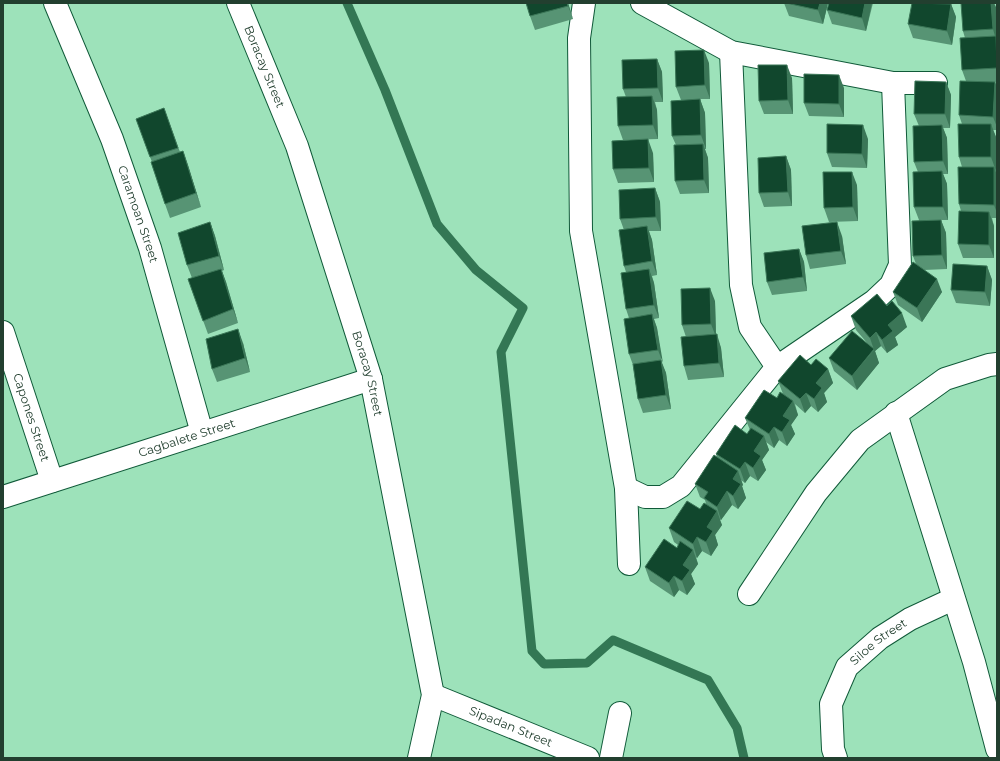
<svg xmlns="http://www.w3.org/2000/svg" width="1000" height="761" viewBox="0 0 1000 761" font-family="Montserrat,sans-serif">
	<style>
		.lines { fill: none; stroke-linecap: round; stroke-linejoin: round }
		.stream { stroke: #337754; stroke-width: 9 }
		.minor-casing { stroke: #105a39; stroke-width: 24 }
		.minor { stroke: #fff; stroke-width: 22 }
		.wall { fill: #579474 }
		.shaded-wall { fill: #3b7657 }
		.building { fill: #11472d; stroke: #3b7657 }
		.labels { text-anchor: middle; stroke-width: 4; stroke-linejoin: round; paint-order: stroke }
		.street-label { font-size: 12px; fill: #223f2f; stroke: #aaefc7 }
	</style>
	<rect width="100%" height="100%" fill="#9de2ba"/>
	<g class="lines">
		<polyline class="stream" points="347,3 385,90 437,224 476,270 523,308 501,352 532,651 544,664 587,663 613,640 708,680 737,728 744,758"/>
		<g class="minor-casing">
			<g id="minor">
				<path id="s1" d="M55,3L112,139L150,248L202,433"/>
				<path id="s2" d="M238,3L297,146L371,379L433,695L419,758"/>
				<polyline points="584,3 579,38 581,231 626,488 629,564"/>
				<polyline points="642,3 731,52 893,83 936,83"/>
				<polyline points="731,52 741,285 750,327 777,367"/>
				<path id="s3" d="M3,332L52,481"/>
				<polyline points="896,413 974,662 997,749"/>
				<polyline points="626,488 645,497 663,497 681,486 777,367 874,301 891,285 900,265 893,83"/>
				<path id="s4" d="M3,497L371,379"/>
				<polyline points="749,594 816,493 860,440 945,379 989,365 997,364"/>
				<path id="s5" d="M433,695L588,758"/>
				<polyline points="611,758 620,713"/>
				<path id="s6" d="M836,758L833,749L831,704L847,667L880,638L910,619L953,599"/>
			</g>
		</g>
		<use href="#minor" class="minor"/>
	</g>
	<g class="wall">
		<polygon points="568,3 573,19 535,30 530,16"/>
		<polygon points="784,3 828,3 823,24 789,16"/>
		<polygon points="873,3 866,31 832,24 827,10"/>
		<polygon points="951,4 956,17 952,45 913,38 908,24"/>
		<polygon points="996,7 997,32 997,82 994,82 995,82 997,88 997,130 993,130 996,137 996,171 997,175 997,218 992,218 994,226 994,258 963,258 958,244 961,211 959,204 962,167 959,157 962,124 959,115 966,81 962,70 965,38 963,31"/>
		<polygon points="657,59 662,72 663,102 655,102 657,110 658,139 623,140 618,126 626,97 623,89"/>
		<polygon points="709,63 710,99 700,99 705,113 706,149 705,149 708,158 709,193 680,194 675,181 676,145 672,136 681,100 676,87"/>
		<polygon points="792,78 793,114 764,114 759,101"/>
		<polygon points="946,82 951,95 950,128 943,128 947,138 948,174 943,174 947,184 948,220 941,220 946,233 947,269 924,270 942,292 922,322 898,305 893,292 916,264 913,256 919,220 914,207 918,172 914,162 919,126 914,114"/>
		<polygon points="844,88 844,117 809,116 804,103"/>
		<polygon points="164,108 180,152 183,151 201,207 170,218 165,204 152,162 136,119"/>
		<polygon points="868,139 867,168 832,167 827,153"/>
		<polygon points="653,153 654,182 618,183 613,169"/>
		<polygon points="786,156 791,170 792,206 764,207 759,193"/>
		<polygon points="857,185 858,221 829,222 824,208"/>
		<polygon points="655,188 660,202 661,231 649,231 652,240 657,275 652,276 654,283 659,318 654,319 657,328 662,364 666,373 671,409 643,413 638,399 633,365 629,354 629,318 626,309 626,272 624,266 624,230 620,219"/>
		<polygon points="210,222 215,236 224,270 222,271 226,282 238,323 208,334 188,279 192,278 187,265"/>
		<polygon points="842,236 846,264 810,269 806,255"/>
		<polygon points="799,249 804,262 807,291 772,295 767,282"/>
		<polygon points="987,266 992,280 990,306 956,303 951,290"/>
		<polygon points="715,301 716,334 721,348 724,377 688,380 684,366 686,337 682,325"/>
		<polygon points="887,306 907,327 895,337 898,345 887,353 881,346 875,351 879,363 857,390 834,371 829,358 868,344 856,330 851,316"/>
		<polygon points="243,343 250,372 217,382 212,369"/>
		<polygon points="811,365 828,369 833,383 824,393 827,402 818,412 811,406 805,413 795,404 798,415 791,425 795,434 787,446 779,440 774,448 766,442 769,450 762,460 766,470 758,481 750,476 745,483 741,480 743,485 742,486 746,498 738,509 732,505 721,520 719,519 722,525 715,535 718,545 711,556 702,551 697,558 696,557 698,564 691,574 695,584 687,595 679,590 674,597 650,581 645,567 677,548 678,545 674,542 669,528 700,509 706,504 705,500 700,497 695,484 717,458 716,454 747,434 750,430 745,418 783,394 778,381"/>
	</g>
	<g class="shaded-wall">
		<polygon points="567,3 568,3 573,19"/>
		<polygon points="820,3 828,3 823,24 818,10"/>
		<polygon points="865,3 872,3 866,31 862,18"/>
		<polygon points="991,3 994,3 996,7 997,32 997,50 996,40 993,29"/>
		<polygon points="951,4 956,17 952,45 947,31"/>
		<polygon points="704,50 709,63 710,99 705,85"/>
		<polygon points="657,59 662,72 663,102 658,88"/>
		<polygon points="787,65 792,78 793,114 788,100"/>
		<polygon points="839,75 844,88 844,117 839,104"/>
		<polygon points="946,82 951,95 950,128 945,114"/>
		<polygon points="995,82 997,88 997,127 993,117"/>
		<polygon points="652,96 657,110 658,139 653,125"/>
		<polygon points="700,99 705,113 706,149 701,135"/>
		<polygon points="991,124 996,137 996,171 991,157"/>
		<polygon points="863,125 868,139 867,168 862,154"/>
		<polygon points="942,125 947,138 948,174 943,161"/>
		<polygon points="648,139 653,153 654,182 649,168"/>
		<polygon points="703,144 708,158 709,193 704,180"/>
		<polygon points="183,151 188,165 201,207 196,193"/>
		<polygon points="786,156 791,170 792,206 788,192"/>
		<polygon points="994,167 997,175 997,213 994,205"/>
		<polygon points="942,171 947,184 948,220 943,207"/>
		<polygon points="852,172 857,185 858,221 853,207"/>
		<polygon points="655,188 660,202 661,231 656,217"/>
		<polygon points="989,212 994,226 994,258 989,245"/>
		<polygon points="941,220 946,233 947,269 942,255"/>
		<polygon points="210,222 215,236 224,270 219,256"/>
		<polygon points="837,222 842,236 846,264 841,251"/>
		<polygon points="647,226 652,240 657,275 652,261"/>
		<polygon points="799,249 804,262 807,291 803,277"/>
		<polygon points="987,266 992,280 990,306 985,292"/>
		<polygon points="221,269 226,282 238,323 233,309"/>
		<polygon points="649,269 654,283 659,318 654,305"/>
		<polygon points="937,279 942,292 922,322 917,308"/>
		<polygon points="710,288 715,301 716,337 711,324"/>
		<polygon points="902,313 907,327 895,337 898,345 887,353 882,340 888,325"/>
		<polygon points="652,314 657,328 663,363 658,350"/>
		<polygon points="238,329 243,343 250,372 245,358"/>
		<polygon points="876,332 881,346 875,351 879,363 857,390 852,376 874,350 870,338"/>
		<polygon points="717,334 721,348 724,377 719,363"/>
		<polygon points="661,360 666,373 671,409 666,395"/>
		<polygon points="828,369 833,383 824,393 827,402 818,412 814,399 816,383"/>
		<polygon points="806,393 811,406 805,413 800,399"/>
		<polygon points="793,401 798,415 791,425 795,434 787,446 782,432 783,416"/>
		<polygon points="774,427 779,440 774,448 769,434"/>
		<polygon points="764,436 769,450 762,460 766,470 758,481 753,468 754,451"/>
		<polygon points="745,462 750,476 745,483 740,469"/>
		<polygon points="738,471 743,485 742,486 746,498 738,509 733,496 733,479"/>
		<polygon points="727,491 732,505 721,520 717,507"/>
		<polygon points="717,511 722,525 715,535 718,545 711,556 706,542 707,527"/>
		<polygon points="697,537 702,551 697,558 693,544"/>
		<polygon points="693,550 698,564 691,574 695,584 687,595 682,581 683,565"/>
		<polygon points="674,576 679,590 674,597 669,583"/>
	</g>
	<g class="building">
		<polygon points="526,3 567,3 568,6 530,16"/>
		<polygon points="786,3 820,3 818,10"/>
		<polygon points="829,3 865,3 862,18 827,10"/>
		<polygon points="912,3 951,4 947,31 908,24"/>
		<polygon points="961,3 991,3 993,29 963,31"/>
		<polygon points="996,36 997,68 962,70 960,38"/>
		<polygon points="704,50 705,85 676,87 675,51"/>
		<polygon points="657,59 658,88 623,89 622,60"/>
		<polygon points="758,65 787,65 788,100 759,101"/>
		<polygon points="804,74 839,75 839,104 804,103"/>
		<polygon points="915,81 946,82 945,114 914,114"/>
		<polygon points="960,81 995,82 993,117 959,115"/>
		<polygon points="652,96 653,125 618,126 617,97"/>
		<polygon points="700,99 701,135 672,136 671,101"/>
		<polygon points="164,108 178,148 150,157 136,119"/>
		<polygon points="827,124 863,125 862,154 827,153"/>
		<polygon points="958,124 991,124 991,157 959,157"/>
		<polygon points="942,125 943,161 914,162 913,126"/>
		<polygon points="648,139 649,168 613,169 612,141"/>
		<polygon points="703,144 704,180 675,181 674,145"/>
		<polygon points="183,151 196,193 165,204 151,162"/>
		<polygon points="786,156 788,192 759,193 758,158"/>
		<polygon points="958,167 994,167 994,205 959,204"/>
		<polygon points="942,171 943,207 914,207 913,172"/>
		<polygon points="823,172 852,172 853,207 824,208"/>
		<polygon points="655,188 656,217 620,219 619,190"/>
		<polygon points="959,211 989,212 989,245 958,244"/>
		<polygon points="941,220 942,255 913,256 912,221"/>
		<polygon points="210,222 219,256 187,265 178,233"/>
		<polygon points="837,222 841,251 806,255 802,226"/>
		<polygon points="647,226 652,261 624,266 619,230"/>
		<polygon points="799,249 803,277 767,282 764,253"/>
		<polygon points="913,262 937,279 917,308 893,292"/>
		<polygon points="953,264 987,266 985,292 951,290"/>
		<polygon points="221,269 233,309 203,321 188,279"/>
		<polygon points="649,269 654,305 626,309 621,273"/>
		<polygon points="710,288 711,324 682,325 681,289"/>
		<polygon points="877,294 887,306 892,301 902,313 888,325 893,331 882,340 876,332 870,338 851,316"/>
		<polygon points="652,314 658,350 629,354 624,319"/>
		<polygon points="238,329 245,358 212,369 206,339"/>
		<polygon points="852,331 874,349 852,376 829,358"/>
		<polygon points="717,334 719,363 684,366 681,337"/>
		<polygon points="800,355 811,365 816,359 828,369 816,383 822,388 814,399 806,393 800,399 778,381"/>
		<polygon points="661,360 666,395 638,399 633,364"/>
		<polygon points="764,390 777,398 780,392 793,401 783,416 790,420 782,432 774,427 769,434 745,418"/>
		<polygon points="735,425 747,434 751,428 764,436 754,451 761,456 753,468 745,462 740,469 716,454"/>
		<polygon points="714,455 738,471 733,479 741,484 733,496 727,491 717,507 704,498 708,492 695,484"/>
		<polygon points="687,501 700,509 704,503 717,511 707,527 713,531 706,542 697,537 693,544 669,528"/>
		<polygon points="664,539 677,548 680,541 693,550 683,565 690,570 682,581 674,576 669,583 645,567"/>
	</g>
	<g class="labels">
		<g class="street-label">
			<text dy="4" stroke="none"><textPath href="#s2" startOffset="69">Boracay Street</textPath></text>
			<text dy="4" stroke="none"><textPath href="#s1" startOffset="227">Caramoan Street</textPath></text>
			<text dy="4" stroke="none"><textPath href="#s2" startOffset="393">Boracay Street</textPath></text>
			<text dy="4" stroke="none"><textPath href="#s3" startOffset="90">Capones Street</textPath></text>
			<text dy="4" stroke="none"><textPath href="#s4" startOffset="193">Cagbalete Street</textPath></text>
			<text dy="4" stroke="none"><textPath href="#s6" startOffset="135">Siloe Street</textPath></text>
			<text dy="4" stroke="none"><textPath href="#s5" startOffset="84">Sipadan Street</textPath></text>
		</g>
	</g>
	<rect width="1000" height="761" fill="none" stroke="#223f2f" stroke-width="8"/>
</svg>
